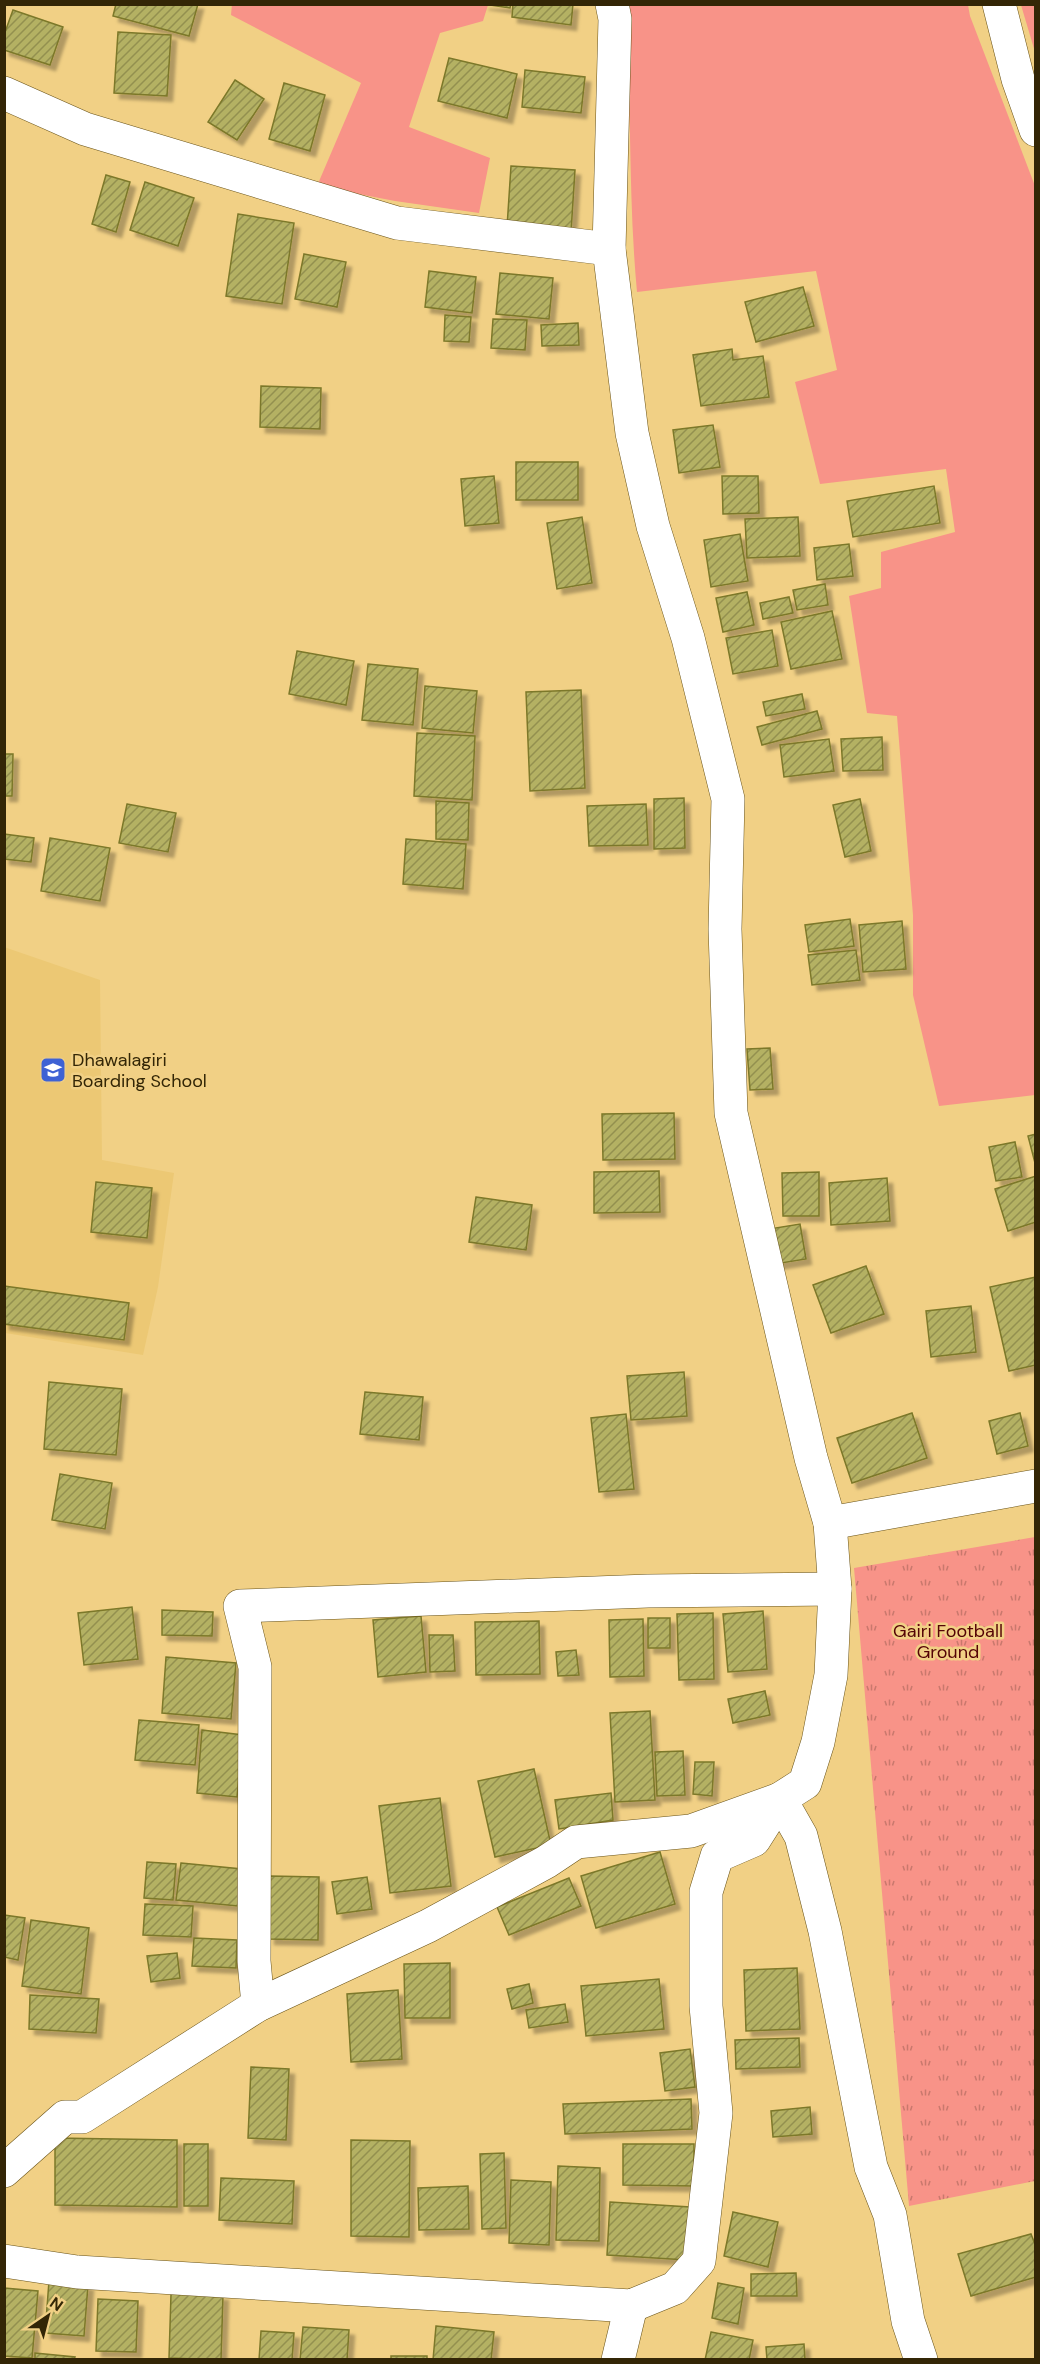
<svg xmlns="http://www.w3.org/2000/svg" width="1040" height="2364" viewBox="0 0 1040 2364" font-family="'DM Sans',sans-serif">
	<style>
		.built { fill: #ecc874 }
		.grass { fill: #f89388 }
		.park { fill: url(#park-tufts) }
		.building { fill: url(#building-hatch); stroke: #7c7829; stroke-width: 1.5; filter: url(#shadow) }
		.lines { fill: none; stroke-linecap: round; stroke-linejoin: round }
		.minor-casing { stroke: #695318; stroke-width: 34 }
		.minor { stroke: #fff; stroke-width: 33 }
		.labels { text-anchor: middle; stroke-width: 5; stroke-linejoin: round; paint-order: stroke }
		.poi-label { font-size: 18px; fill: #332606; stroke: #f1d085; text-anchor: start }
		.park-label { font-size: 18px; fill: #540306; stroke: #f1d085 }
	</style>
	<defs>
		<pattern id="park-tufts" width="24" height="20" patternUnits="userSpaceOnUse" patternTransform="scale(1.5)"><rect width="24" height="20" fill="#f89388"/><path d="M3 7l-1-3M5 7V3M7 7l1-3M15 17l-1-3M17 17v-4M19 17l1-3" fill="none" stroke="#c9786d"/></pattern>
		<pattern id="building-hatch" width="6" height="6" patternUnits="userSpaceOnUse" patternTransform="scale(1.5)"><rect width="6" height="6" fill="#b4b163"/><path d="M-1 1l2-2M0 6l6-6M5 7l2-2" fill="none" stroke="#939050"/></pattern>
		<filter id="shadow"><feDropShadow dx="5.5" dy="5.5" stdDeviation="1.5" flood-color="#0004"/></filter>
	</defs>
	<rect width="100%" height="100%" fill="#f1d085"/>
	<polygon class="built" points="4,947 100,980 102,1160 174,1173 158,1287 143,1355 5,1333"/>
	<g class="grass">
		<polygon points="232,4 488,5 483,21 440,33 409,127 490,158 479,213 395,201 317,186 361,83 231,15"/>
		<path d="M625,5H968L970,16L1035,186V1095L939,1106L913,995V915L897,716L867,713L849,596L881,588V552L955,532L946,469L820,484L795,382L837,370L816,271L637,292C628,196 632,100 625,5Z"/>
		<polygon points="1021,5 1035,5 1035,52"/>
	</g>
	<polygon class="park" points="1035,1537 1035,2181 909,2206 854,1568"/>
	<g class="building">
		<polygon points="116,4 198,4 189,36 113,16"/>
		<polygon points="483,4 511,4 510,8"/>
		<polygon points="513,4 573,4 571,25 512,17"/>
		<polygon points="13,10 63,27 50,65 4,50 4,35"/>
		<polygon points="118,32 171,35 167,96 114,93"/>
		<polygon points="449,58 517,74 507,118 438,101"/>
		<polygon points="525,70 585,77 581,113 522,107"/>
		<polygon points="235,80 264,99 237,140 208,122"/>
		<polygon points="284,83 325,95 310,151 269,139"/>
		<polygon points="511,166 575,170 571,232 507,227"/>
		<polygon points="106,175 130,182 116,232 92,224"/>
		<polygon points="145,182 194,198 178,246 130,230"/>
		<polygon points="238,214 294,223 282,304 226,296"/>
		<polygon points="304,254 346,262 337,307 295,299"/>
		<polygon points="429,271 476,277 472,313 425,307"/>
		<polygon points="500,273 553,278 549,319 496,314"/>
		<polygon points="803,287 814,326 756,342 745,302"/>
		<polygon points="445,315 471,317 469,342 444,341"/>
		<polygon points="493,319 527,320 525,350 491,348"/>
		<polygon points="578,323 579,345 542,346 541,325"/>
		<polygon points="732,349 733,360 763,356 769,397 701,406 693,355"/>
		<polygon points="261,386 321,388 320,429 260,427"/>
		<polygon points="713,425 720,467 679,473 673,430"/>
		<rect x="516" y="462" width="62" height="38"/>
		<polygon points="494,476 499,523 465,526 461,479"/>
		<polygon points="722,476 758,476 759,513 723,514"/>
		<polygon points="934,486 940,523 853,537 847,501"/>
		<polygon points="582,517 592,583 557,589 547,523"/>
		<polygon points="798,517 800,556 747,558 745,519"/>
		<polygon points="740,534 748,581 711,587 704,540"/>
		<polygon points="849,544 853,576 817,580 814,548"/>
		<polygon points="825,584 828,605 797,610 793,590"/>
		<polygon points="747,592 754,625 723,632 716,598"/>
		<polygon points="789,597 793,613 763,619 760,603"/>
		<polygon points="832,611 842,659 791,669 781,622"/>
		<polygon points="772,630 778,666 733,674 726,638"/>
		<polygon points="297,651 354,661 346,705 289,694"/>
		<polygon points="368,664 418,669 413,725 362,720"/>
		<polygon points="425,686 477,691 473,733 422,728"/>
		<polygon points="581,690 585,788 530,791 526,692"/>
		<polygon points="802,694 805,709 766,716 763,702"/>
		<polygon points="817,711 822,729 762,745 757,727"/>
		<polygon points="417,733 475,736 472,800 414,796"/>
		<polygon points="882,737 883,770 843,771 841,739"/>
		<polygon points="829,739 834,771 784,777 780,745"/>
		<polygon points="4,754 13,754 12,796 4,796"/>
		<polygon points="684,798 685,848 654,849 654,799"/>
		<polygon points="860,799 871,851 845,857 833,805"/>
		<polygon points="436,801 469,803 468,840 436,839"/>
		<polygon points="127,804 176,813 168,852 119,843"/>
		<polygon points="646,804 648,845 589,846 587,806"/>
		<polygon points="4,834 34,838 31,862 4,859"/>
		<polygon points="50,838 110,848 100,901 41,891"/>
		<polygon points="406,839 466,844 463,889 403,884"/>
		<polygon points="850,919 854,946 809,952 805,925"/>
		<polygon points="902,921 906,969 863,972 859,925"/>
		<polygon points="856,950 860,980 812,985 808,955"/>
		<polygon points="770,1048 773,1089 750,1090 747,1049"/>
		<polygon points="674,1113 675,1159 603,1160 602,1114"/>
		<polygon points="1036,1134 1036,1163 1035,1163 1028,1136"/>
		<polygon points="1015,1142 1022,1177 996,1181 989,1147"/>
		<polygon points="659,1171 660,1212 594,1213 594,1172"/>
		<polygon points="819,1172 819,1216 783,1216 782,1173"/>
		<polygon points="1036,1176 1036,1222 1008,1231 995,1189"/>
		<polygon points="887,1178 890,1221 831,1225 829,1183"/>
		<polygon points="96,1182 152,1188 147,1238 91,1232"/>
		<polygon points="476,1197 532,1205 526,1250 469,1242"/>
		<polygon points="800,1224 806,1259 775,1264 769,1229"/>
		<polygon points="866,1266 884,1314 831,1333 813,1285"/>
		<polygon points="1036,1277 1036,1365 1009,1371 990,1287"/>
		<polygon points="4,1286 129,1303 124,1340 4,1324"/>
		<polygon points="971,1306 976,1352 931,1357 926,1311"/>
		<polygon points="684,1372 687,1416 631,1420 627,1376"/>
		<polygon points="49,1382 122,1389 116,1455 44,1449"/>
		<polygon points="365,1392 423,1397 419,1440 360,1434"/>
		<polygon points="912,1413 927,1458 852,1483 837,1438"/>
		<polygon points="1020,1413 1028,1446 997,1454 989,1421"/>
		<polygon points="626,1414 634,1489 599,1492 591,1418"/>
		<polygon points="60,1474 112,1483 105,1529 52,1520"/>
		<polygon points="132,1607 138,1659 84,1665 78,1613"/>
		<polygon points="162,1610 213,1612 212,1636 162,1635"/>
		<polygon points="763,1611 767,1669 728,1672 723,1614"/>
		<polygon points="713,1613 714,1679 679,1680 677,1614"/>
		<polygon points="421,1616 426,1672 378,1677 373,1620"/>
		<rect x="648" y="1618" width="22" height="30"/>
		<polygon points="643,1619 644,1676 610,1677 609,1620"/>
		<polygon points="539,1621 540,1674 476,1675 475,1622"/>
		<polygon points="429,1635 453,1635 455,1671 430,1672"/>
		<polygon points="576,1650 579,1675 558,1676 556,1652"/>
		<polygon points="166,1657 236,1663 231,1719 162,1713"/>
		<polygon points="765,1691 770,1715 733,1723 728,1699"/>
		<polygon points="650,1711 655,1800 615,1802 610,1713"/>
		<polygon points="139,1720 199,1725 195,1765 135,1760"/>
		<polygon points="202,1730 243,1735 237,1797 197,1793"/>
		<polygon points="683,1751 685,1795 657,1796 655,1752"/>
		<polygon points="695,1762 714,1762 712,1796 693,1794"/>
		<polygon points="534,1769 551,1845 495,1857 478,1781"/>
		<polygon points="611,1793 613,1820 559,1829 555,1800"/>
		<polygon points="440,1798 451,1886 390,1893 379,1806"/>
		<polygon points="660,1852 675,1904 596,1928 581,1876"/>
		<polygon points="147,1862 176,1864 173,1900 144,1898"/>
		<polygon points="181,1863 242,1869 238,1906 176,1900"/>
		<polygon points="270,1876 319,1877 318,1940 269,1939"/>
		<polygon points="367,1877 372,1909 337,1914 332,1882"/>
		<polygon points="569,1878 581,1906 509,1935 497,1907"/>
		<polygon points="145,1904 193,1906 191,1937 143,1935"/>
		<polygon points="4,1915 25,1918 18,1960 4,1957"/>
		<polygon points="31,1920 89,1928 81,1994 22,1986"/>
		<polygon points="194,1938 237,1940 236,1968 192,1966"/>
		<polygon points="177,1953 180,1978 151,1982 147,1956"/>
		<polygon points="450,1963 450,2018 405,2018 404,1964"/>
		<polygon points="797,1968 800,2029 746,2031 744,1970"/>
		<polygon points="659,1979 664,2029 586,2036 581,1986"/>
		<polygon points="529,1984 533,2003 512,2009 507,1989"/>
		<polygon points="398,1990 402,2059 351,2062 347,1994"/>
		<polygon points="30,1995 99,1999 96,2033 29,2029"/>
		<polygon points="565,2004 568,2022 529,2028 526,2010"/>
		<polygon points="799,2038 800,2067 736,2069 735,2040"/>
		<polygon points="690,2049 695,2087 665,2091 660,2053"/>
		<polygon points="251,2067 289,2069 286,2140 248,2138"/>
		<polygon points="691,2099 692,2129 565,2134 563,2104"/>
		<polygon points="810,2107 812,2134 773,2137 771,2111"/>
		<polygon points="55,2138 177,2140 177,2207 55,2205"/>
		<polygon points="351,2140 410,2141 409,2237 351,2236"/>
		<rect x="184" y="2144" width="24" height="62"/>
		<polygon points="623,2144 694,2144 694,2186 623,2185"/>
		<polygon points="504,2153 506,2228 482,2229 480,2154"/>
		<polygon points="558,2166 600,2168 599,2241 556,2240"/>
		<polygon points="221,2178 294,2181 292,2224 219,2220"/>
		<polygon points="511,2180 551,2182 549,2245 509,2243"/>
		<polygon points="468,2186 469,2229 419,2230 418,2188"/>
		<polygon points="610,2202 690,2207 687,2260 607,2255"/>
		<polygon points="733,2212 778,2222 768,2267 724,2256"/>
		<polygon points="1031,2234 1036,2247 1036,2277 971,2296 958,2254"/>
		<polygon points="796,2273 797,2296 751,2296 751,2274"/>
		<polygon points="49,2281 88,2285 84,2336 45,2333"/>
		<polygon points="718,2283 744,2288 738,2324 712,2318"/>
		<polygon points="4,2288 38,2291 32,2358 4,2356"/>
		<polygon points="171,2294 223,2295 221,2360 169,2358"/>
		<polygon points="98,2299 138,2301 136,2352 96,2351"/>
		<polygon points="436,2326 494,2332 491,2360 433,2360"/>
		<polygon points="303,2327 349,2330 347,2360 300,2360"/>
		<polygon points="261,2331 294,2333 292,2360 259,2360"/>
		<polygon points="711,2332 753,2340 749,2360 705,2360"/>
		<polygon points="804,2344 805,2360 767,2360 766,2347"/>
		<polygon points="35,2353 75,2357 74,2360 35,2360"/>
		<rect x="391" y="2356" width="36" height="4"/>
	</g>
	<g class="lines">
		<g class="minor-casing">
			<g id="minor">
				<polyline points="999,4 1018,79 1036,130"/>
				<polyline points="4,93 85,129 397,223 609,249"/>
				<polyline points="830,1523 1036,1486"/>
				<polyline points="258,2005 254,1961 255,1667 240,1606 648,1591 835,1589"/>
				<polyline points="4,2171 65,2117 82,2117 258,2005 428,1926 546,1862 576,1842 691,1831 780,1799 801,1836 825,1931 871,2167 890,2215 908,2321 921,2360"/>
				<polyline points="4,2261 77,2272 631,2306 675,2288 699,2261 716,2113 706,2006 706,1892 717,1856 754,1840 780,1799 805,1783 818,1742 831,1675 835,1589 830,1523 811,1458 731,1113 725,929 728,799 688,638 653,526 632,433 609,249 615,19 612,4"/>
				<polyline points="618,2360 631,2306"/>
			</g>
		</g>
		<use href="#minor" class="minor"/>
	</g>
	<defs>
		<g id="school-square" transform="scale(1.35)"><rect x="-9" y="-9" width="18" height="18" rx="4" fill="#3e62d4" stroke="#f1d085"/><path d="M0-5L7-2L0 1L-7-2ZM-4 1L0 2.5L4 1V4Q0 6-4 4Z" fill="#fff"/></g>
	</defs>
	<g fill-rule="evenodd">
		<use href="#school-square" x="53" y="1070"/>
	</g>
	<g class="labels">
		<g class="poi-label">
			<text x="72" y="1066">Dhawalagiri<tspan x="72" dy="21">Boarding School</tspan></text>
		</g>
		<g class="park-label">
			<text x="948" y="1637">Gairi Football<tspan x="948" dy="21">Ground</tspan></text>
		</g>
	</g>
	<rect width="1040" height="2364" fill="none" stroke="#332606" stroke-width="12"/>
	<g transform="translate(48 2316) rotate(35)" stroke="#f1d085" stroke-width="4.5" paint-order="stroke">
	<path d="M0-4.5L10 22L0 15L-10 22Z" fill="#332606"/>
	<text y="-9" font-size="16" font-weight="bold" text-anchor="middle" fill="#332606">N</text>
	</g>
</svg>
